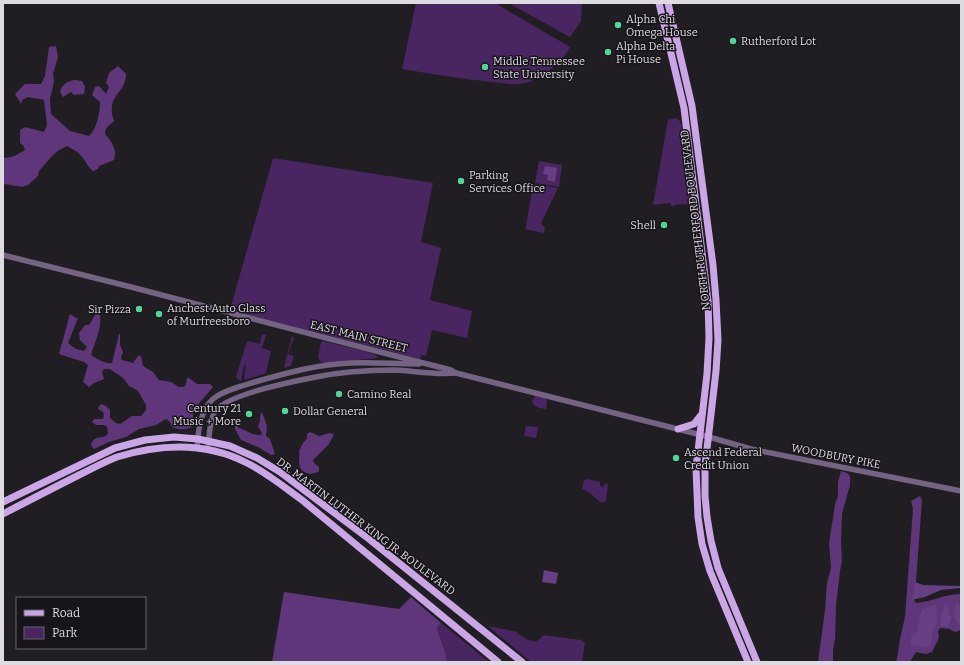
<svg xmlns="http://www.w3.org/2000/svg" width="964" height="665" viewBox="0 0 964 665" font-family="Bitter,serif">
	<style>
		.green { fill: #492561 }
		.forest { fill: #5e3679 }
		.water { fill: #673f83 }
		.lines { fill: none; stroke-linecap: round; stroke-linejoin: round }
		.minor { stroke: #746382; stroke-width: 5.5 }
		.major { stroke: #cba6e7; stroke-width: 7 }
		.poi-dot { fill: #52d397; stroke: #17151a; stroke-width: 1.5 }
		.labels { text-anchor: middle; stroke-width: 3; stroke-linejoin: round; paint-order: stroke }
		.poi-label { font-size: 11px; fill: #dddbdf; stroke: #17151a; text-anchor: start }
		.street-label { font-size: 11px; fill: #dddbdf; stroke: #17151a }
	</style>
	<rect width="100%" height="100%" fill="#211e23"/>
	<g class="green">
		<path d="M416,3H495L570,47C563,62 538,82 520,84C511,85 502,83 493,82C462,79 432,74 402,69Z"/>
		<polygon points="512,3 582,3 581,21 570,37 512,5"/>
		<path d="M675,118L679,120L682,125L692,203C686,206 677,202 672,207L670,203L653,205L668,120Z"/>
		<polygon points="273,158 433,183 421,242 441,248 430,300 472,311 467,338 432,330 426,356 421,355 420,359 230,310"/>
		<polygon points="539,161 562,165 559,187 535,183"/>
		<polygon points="533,184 558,188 541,223 545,228 544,233 525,229 526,227"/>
		<polygon points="262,334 266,335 262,348 271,351 266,373 245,380 244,377 246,365 244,365 241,381 240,381 236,377 247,341 260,344"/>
		<polygon points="292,336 294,338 288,354 294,356 291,366 284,368"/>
		<polygon points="323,341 371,353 377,356 377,358 324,363 321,362 318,358 321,342"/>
		<path d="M536,395L546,398L547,402L546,409C540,408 534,408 532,401Z"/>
		<polygon points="526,426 538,427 536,438 524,436"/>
		<polygon points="587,479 600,482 600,486 604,487 605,483 608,485 606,502 600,502 590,493 582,489 584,480"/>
		<path d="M441,623L489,662H447C447,650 440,640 437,628Z"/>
		<path d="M488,626L518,632L517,633C526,639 536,647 543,635L581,640L585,643L582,662H531Z"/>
	</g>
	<g class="forest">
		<path d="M56,46L58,57L53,74L54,82L50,99L51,114L70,131L89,136C97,129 100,112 100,102L92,95L95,87L99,86L106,94L109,87L106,83L109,73L118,66L126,74C126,95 105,94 114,121C110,125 105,127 105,134C111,141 118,150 114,160L99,166L98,169L93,171C86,165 87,162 81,156C78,151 72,149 67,146L59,150L52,156L39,171L38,176L28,185L22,187L5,184L3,186V157C11,160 19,153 25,150L23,145L20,143V130L25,127L44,132L47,125L44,100L28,97L22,100L21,104L15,94L25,84H41L45,76L49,47Z"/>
		<path d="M74,80L82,81L85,87L84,94L74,95L71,92L63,97L60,92C62,84 67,82 74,80Z"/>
		<path d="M97,312L100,315C102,329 95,341 91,355C97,359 105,364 112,363L119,334H120V345L123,352L121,357L122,360L133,363L138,356H141L143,366L153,372L159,380L171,382L179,387H184L186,384L187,378H189L197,384H210L213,387L195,408L193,413V426C188,430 178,430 172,427L170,422L166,419L156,425L139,429L126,437L109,442L94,449L91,445C93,437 98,438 106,436L108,433L107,427L104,425H96L92,422L94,419H103L104,416L103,412L98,409L99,406L102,404L106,406L110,410V418L116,423L120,424L132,416H141L146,410V405L138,391L129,386L123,378L110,369H104L102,372L104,379L94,383L89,387L83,382L88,365L84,362L59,354L70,314L76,318H78L68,343L76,349L84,351L87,347L80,340L79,333L85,325H89Z"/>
		<path d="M262,412L267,426L266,436L270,439L275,454L271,455L258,447L241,440L235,429V422H236L239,428C250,431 249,435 261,435L262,433L258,426L260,421V416Z"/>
		<path d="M310,432L319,436L330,433L334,434L329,444L313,460L314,463L319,467V471C311,477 299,473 299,462C299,457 300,456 299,451L303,443L307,439V434Z"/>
		<polygon points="841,471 847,473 850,476 850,485 842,514 841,544 842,560 840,571 836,606 835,639 833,650 833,662 818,662 825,610 827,583 831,568 829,543 835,505 838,496 838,482"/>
		<path d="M920,496L922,500L916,581V587L913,598L916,603C931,602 945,594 961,594V630L955,632L949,629L940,628L938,631L939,638L932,652L926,654L916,652L910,662H896L898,653L900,639L905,617L913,509L911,501Z"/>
		<path d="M284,592L399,609L411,597L441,623L437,628C440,640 447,651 447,662H272Z"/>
	</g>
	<g class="water">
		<polygon points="545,166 557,168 555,182 547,180 548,175 543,174"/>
		<polygon points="544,570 558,573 556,584 542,582"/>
		<polygon points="915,582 923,585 961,586 961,588 941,590 925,597 912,600"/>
		<path d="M956,603H959C961,610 962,616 960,623H958C954,616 953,611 956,603Z"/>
		<path d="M936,604L937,621L932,634L931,645L927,647L911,645V636H915C919,627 919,619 922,610Z"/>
		<polygon points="945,604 948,605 951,619 948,626 941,626 941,615"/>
	</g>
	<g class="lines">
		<g class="minor">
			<polyline points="3,255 131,287 380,352 451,370 456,373 709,437 751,449 961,491"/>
			<path d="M197,448C198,432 200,410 213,399C224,390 242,386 255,382C286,373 319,364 351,363C374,362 396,364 419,364"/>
			<path d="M208,449C209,438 209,424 214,413C223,395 295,381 316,377C340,372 370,370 395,370C415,371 435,375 456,373"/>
		</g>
		<g class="major">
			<polyline points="659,3 684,108 708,301 709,338 707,374 696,468 698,517 702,544 710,571 748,662"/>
			<polyline points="668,3 692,106 713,265 716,300 718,340 716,371 705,466 705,496 707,517 711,541 718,568 757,662"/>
			<polyline points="678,429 694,424 702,414"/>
			<polyline points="3,502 115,448 145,440 174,437 198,439 230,446 257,458 280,472 369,539 522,662"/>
			<path d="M3,514C28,501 53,488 79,475C91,469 104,462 117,457C160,444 206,442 247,463C267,473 284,487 302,500L498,662"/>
		</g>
	</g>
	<g class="poi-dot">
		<circle cx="618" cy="25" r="4"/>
		<circle cx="733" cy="41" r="4"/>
		<circle cx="608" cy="52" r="4"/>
		<circle cx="485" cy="67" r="4"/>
		<circle cx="461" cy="181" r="4"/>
		<circle cx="664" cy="225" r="4"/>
		<circle cx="139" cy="309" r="4"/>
		<circle cx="159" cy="314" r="4"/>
		<circle cx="339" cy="394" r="4"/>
		<circle cx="285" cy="411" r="4"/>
		<circle cx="249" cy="414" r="4"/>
		<circle cx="676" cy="458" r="4"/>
	</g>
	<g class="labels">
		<g class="poi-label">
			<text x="626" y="23">Alpha Chi<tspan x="626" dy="13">Omega House</tspan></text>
			<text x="741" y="45">Rutherford Lot</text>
			<text x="616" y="50">Alpha Delta<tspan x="616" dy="13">Pi House</tspan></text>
			<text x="493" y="65">Middle Tennessee<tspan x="493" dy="13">State University</tspan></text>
			<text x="469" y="179">Parking<tspan x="469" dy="13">Services Office</tspan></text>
			<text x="656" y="229" text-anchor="end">Shell</text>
			<text x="167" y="312">Anchest Auto Glass<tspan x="167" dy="13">of Murfreesboro</tspan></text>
			<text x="131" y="313" text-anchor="end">Sir Pizza</text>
			<text x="347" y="398">Camino Real</text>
			<text x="241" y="412" text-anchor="end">Century 21<tspan x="241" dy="13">Music + More</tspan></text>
			<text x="293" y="415">Dollar General</text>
			<text x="684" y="456">Ascend Federal<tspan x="684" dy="13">Credit Union</tspan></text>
		</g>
		<g class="street-label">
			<text transform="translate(695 220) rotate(-97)" y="4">NORTH RUTHERFORD BOULEVARD</text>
			<text transform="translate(359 336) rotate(14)" y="4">EAST MAIN STREET</text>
			<text transform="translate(836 456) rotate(11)" y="4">WOODBURY PIKE</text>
			<text transform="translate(366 526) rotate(37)" y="4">DR. MARTIN LUTHER KING JR. BOULEVARD</text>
		</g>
	</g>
	<rect width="964" height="665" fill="none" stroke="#dddbdf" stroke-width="8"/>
	<rect x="16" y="597" width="130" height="52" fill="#17151a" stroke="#666469"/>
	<rect x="24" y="610" width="20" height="6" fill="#cba6e7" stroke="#666469"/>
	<text x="52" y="617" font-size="12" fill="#dddbdf">Road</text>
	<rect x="24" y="627" width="20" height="12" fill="#492561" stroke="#666469"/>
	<text x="52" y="637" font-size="12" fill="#dddbdf">Park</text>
</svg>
